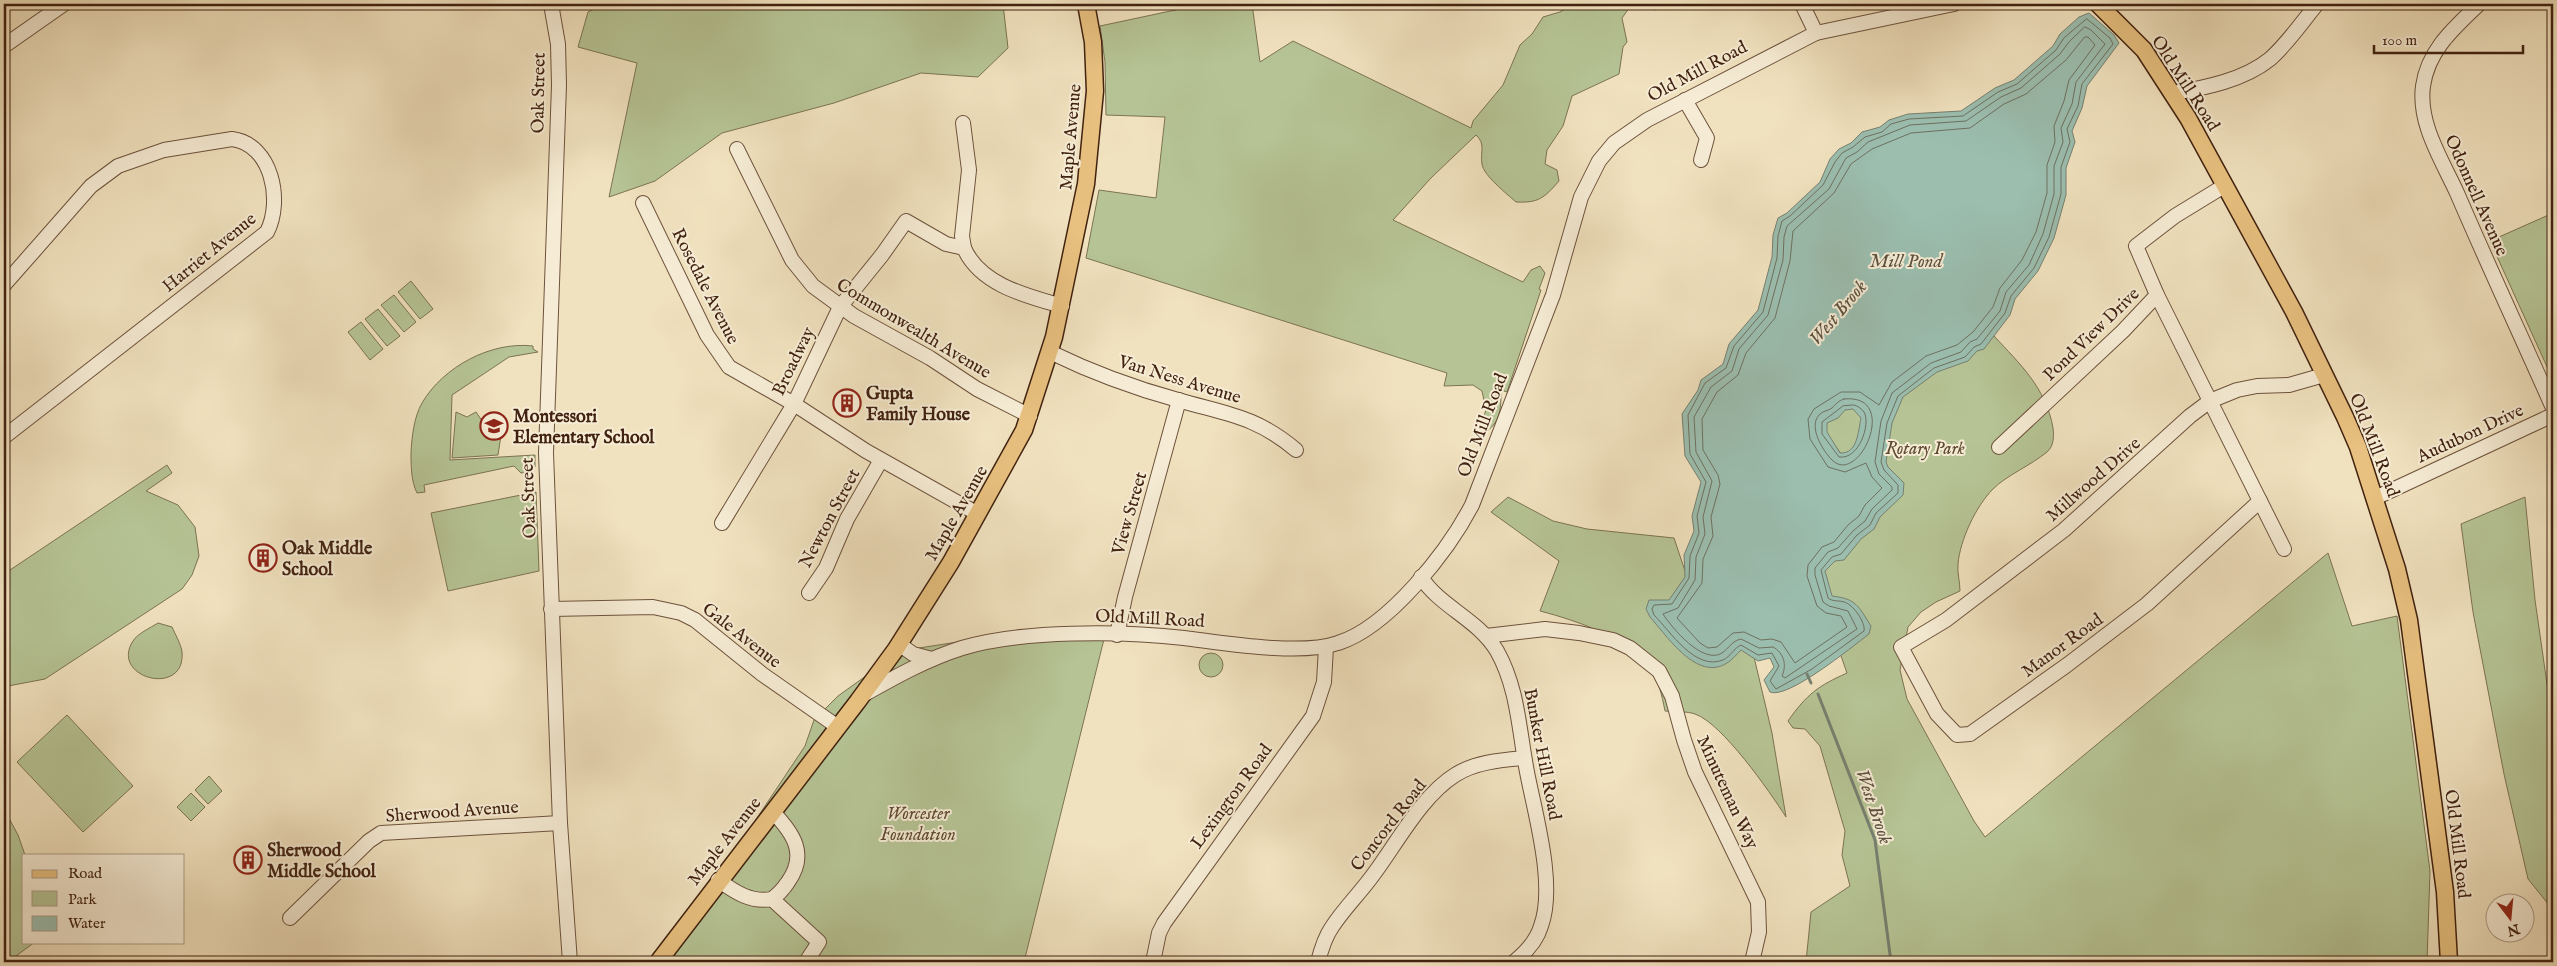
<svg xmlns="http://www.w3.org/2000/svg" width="2557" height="966" viewBox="0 0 2557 966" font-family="'IM FELL English',serif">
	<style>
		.green { fill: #b6c495; stroke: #7c7352 }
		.water { fill: #9bbeaf; stroke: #77806f; fill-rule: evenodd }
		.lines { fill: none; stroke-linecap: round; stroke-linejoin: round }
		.shore { stroke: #6e7060; stroke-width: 1 }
		.stream { stroke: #77806f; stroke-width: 3 }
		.minor-casing { stroke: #6d523c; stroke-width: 16 }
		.major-casing { stroke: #412210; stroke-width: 19 }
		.minor { stroke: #f6ecd5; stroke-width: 14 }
		.major { stroke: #e8c180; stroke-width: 16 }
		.labels { text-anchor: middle; stroke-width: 4; stroke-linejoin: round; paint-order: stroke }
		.street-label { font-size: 18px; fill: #412210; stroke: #f6ecd5 }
		.poi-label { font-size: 18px; font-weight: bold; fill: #412210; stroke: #f6ecd5; text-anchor: start }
		.park-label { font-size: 18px; font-style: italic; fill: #5e4a31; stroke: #f6ecd5 }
		.water-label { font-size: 19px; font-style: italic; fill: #5c5140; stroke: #f6ecd5 }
	</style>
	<rect width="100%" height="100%" fill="#f1e2bf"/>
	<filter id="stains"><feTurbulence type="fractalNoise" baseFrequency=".004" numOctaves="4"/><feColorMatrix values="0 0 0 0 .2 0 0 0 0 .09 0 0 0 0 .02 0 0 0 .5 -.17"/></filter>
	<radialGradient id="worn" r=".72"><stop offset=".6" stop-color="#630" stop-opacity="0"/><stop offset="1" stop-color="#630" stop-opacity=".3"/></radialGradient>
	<g class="green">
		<polygon points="605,4 1003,4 1008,48 978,77 921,73 834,103 722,133 655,181 609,197 637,63 578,47 588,12"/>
		<path d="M1180,4H1252L1260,62L1293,41L1471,128L1473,121L1503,85L1520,45L1532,34L1543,17L1560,12L1573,4H1664L1662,8L1655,10L1648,5L1632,4L1622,18L1627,42L1623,47L1619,74L1572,96L1563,126L1547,150L1545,164L1557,170L1559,181C1544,198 1539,203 1516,202C1507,194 1483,175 1482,164C1480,152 1486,144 1476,135L1431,178L1393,220L1523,282L1531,270L1540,266L1545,273L1539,289L1541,290L1507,392L1501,390C1501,407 1501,421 1487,431L1483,430L1482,422L1486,410L1482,391L1473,385L1444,386L1447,373L1086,258L1099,190L1156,198L1165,117L1106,115L1105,62L1100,26L1180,9Z"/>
		<polygon points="2553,213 2553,380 2490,241"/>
		<polygon points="411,281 433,309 420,319 398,292"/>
		<polygon points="394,295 416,322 404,332 381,305"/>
		<polygon points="378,309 400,336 387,346 365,319"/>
		<polygon points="361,322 383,349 370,360 348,332"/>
		<path d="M1994,336C2020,364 2046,388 2053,428C2054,436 2054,446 2047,452C2030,466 2007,475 1993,489C1976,506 1960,540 1958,564C1957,572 1960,582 1960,591L1936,602L1921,612L1908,627L1900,670L1907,699L1974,821L1985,837L2328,553L2352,626L2397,616L2430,871L2427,962H1806L1811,912L1850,886L1842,855L1845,831L1820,746L1805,729L1793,728L1788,721C1807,694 1818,686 1847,673L1825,610L1816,576L1842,455L1807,408Z"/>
		<path d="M533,346V349L538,352L509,357L452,395L450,460L535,455V467L531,469V472L521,473L514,466L424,485L425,492L417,493C411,481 411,465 411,452C412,436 414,417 422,403C443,367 491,341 533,346Z"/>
		<polygon points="456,412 467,417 476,412 491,434 502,429 498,455 452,458"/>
		<polygon points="167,465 172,473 146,491 178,505 195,527 199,556 192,575 182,589 45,679 8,686 4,684 4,574"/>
		<polygon points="536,492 539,571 448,591 431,513"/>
		<path d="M1508,497L1553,521L1587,529L1674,538L1708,640L1757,647L1754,657L1772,733L1786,817C1770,792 1722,723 1695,714C1687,711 1674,712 1665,711C1662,696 1659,680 1649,668C1623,636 1578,621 1540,611L1559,561L1491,512Z"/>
		<polygon points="2525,497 2535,600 2553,726 2553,910 2528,879 2504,774 2473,612 2461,524"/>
		<path d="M158,623L172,627C175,634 181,644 182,652C186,698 109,678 133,641C137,634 150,628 158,623Z"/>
		<polygon points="1106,631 1024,962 661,962 805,746 814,720 838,696 877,668 919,648 1009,634"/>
		<circle cx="1211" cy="665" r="12"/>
		<polygon points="67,715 133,786 83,832 17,762"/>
		<polygon points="209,776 222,791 208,804 195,790"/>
		<polygon points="191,793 205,807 191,821 177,807"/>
		<polygon points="4,809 18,835 25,855 24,942 35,942 8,962 4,962"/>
	</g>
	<path class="water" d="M2089,13L2114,35L2119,43L2087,86L2082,108L2072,131L2075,142L2066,168V195L2054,238L2038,271L2015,299L2010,315L1984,349L1977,351L1968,361L1937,372L1903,397L1892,423L1886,462L1888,467L1904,483L1903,495L1880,517L1874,529L1861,539L1844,560L1835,561L1825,571L1832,596C1857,599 1858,606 1871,626L1869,634C1852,647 1787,700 1770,692L1764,680L1774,667L1770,658L1758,661L1741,650C1737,654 1732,660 1727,663C1697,682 1667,636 1650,617L1646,609L1649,600H1669L1685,577L1684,555L1694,531L1692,516L1701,482L1685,456L1682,414L1698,390L1701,380L1723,364L1729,344L1758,310L1772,257L1773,235L1778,218L1787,213L1820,182L1830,159L1839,149L1851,143L1862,132L1880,127L1889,120L1908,114L1961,111L1995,88L2014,80L2053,46L2060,34L2079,17ZM1853,409L1861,418C1858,431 1858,454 1840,453L1827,432V423L1838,418L1845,410Z"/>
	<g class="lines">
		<g class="shore">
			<path d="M2087,19L2110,38L2113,44L2082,84L2078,106L2067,129L2070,142L2061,167V194L2049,237L2034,268L2011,296L2005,313L1981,344L1974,347L1965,357L1934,368L1898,396L1887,423L1881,462L1884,470L1898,485V493L1876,513L1870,525L1857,535L1841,554L1832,557L1821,570L1828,598C1833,602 1838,600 1844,602C1853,604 1866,623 1864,631L1812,669L1776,689L1770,681L1779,666L1772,653L1758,655L1741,645C1734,648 1730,657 1723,660C1695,671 1671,632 1654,615L1652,609L1654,605L1672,604L1689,578L1690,556L1699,533L1697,516L1706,482L1690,454L1688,415L1705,383L1726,368L1734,346L1763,312L1777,258L1778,236L1782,221L1790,216L1823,185L1835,162L1842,153L1853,147L1865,137L1882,132L1891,124L1909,119L1963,116L1998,92L2017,84L2056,50L2064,38Z"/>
			<path d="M2085,27L2091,30L2105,44L2076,82L2072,104L2061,128L2063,142L2054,166V194L2043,234L2029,265L2006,292L2000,311L1977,339L1970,342L1961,352L1931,363L1892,393L1881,421L1875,462L1879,474L1892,487V490L1872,509L1865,521L1853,531L1838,548L1828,552L1815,568V575L1823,602L1829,606L1848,611L1857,629L1785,678L1782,676C1787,665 1784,653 1773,647L1759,648L1741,639C1732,641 1729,648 1722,653C1703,665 1672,628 1663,614L1678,608L1695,580L1696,557L1705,534L1703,517L1712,481L1696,452L1694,417L1711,387L1732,371L1739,349L1768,315L1783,260L1784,237L1787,226L1829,189L1846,158L1857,152L1868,142L1910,125L1966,121L2001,97L2021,88L2060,54L2069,42Z"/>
			<polygon points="2085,37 2088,37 2095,45 2069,80 2064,101 2054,126 2055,142 2047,165 2047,193 2036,232 2022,260 2000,288 1993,307 1973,332 1957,345 1926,356 1892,382 1879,405 1860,392 1841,392 1814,409 1808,419 1810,439 1828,467 1845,472 1866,463 1872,477 1882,488 1865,505 1859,516 1848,525 1834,542 1822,547 1808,565 1807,576 1817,606 1826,613 1841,616 1847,627 1795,663 1781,642 1772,639 1761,640 1744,632 1733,633 1717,647 1708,648 1700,643 1677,618 1702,583 1703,559 1713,536 1711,517 1720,484 1718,475 1703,450 1702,419 1717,392 1738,375 1746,353 1775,318 1790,261 1793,231 1834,193 1851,164 1872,149 1911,133 1970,128 2004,104 2026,94 2066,60"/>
			<path d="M1844,399C1901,393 1859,487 1832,460C1823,451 1808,427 1819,415C1822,411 1828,411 1832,408C1836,404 1838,401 1844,399Z"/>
			<path d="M1854,405C1858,406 1862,409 1864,412C1871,424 1859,460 1839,457L1822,434V422L1843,406Z"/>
		</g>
		<g class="stream">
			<polyline points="2115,7 2118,4"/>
			<polyline points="1807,674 1811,683"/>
			<polyline points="1818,694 1875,840 1891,962"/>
		</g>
		<g class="minor-casing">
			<g id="minor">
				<polyline points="551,4 558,44 559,85 546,453 560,823 570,962"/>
				<polyline points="1802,4 1816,33"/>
				<path d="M2479,4C2454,28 2428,50 2423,86C2418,124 2442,160 2457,193C2488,265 2521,336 2553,408"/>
				<polyline points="4,46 64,4"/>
				<path d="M2173,93C2205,88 2244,80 2270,59C2288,43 2302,22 2317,4"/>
				<polyline points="1685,100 1707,138 1701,160"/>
				<polyline points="963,123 969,170 962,236 964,248"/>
				<polyline points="737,149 792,260 813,286 854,316 930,358 977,389 1030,416"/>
				<polyline points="643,203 707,335 729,367 794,404 866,451 978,514"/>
				<path d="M4,285L91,186L118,166L164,150L232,139C272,144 283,201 267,232L4,437"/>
				<polyline points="2157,295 2284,549"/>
				<path d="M1050,352C1091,372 1134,388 1178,400C1226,414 1256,416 1296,450"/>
				<polyline points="1999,447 2123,331 2157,295 2136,246 2175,216 2224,186"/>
				<polyline points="2375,498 2553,415"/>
				<polyline points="2260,501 2147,604 2067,665 1970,734 1957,735 1937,714 1901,647 1946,620 2064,530 2190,416 2210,401 2237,390 2257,386 2289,385 2324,375"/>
				<path d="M722,523L794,404L840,307L882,255L906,221L946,244L964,248C980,285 1027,296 1062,306"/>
				<path d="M1421,577C1440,607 1478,619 1497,651C1518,688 1519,731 1527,772C1535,814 1556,885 1541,926C1537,940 1525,953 1514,962"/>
				<polyline points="809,593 826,568 847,519 881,460"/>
				<polyline points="551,609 653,607 681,613 695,620 762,674 838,727"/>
				<polyline points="1117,635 1125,597 1179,400"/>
				<polyline points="1486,636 1545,629 1579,633 1613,640 1630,648 1659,671 1672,696 1684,740 1695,772 1758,902 1759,932 1752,962"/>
				<polyline points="899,644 913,654 932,659"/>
				<path d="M863,695C895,677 927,659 962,648C1021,630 1122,631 1184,638C1225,643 1300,656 1338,643C1389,627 1448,551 1472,505L1553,295L1581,197L1599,161L1614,143L1647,120L1816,33L1954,4"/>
				<path d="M718,880C735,892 751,903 772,899C779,894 784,888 788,882C808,854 793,833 773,812"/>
				<polyline points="772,899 819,942 806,962"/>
				<polyline points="290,918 369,841 381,833 560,823"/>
				<polyline points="1153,962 1159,933 1164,923 1313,716 1324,682 1326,647"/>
				<path d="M1318,962C1321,950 1325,937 1332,927C1343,910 1358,895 1370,879C1395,847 1420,797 1455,775C1475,762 1501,760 1524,758"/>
			</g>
		</g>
		<g class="major-casing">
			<g id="major">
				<polyline points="2098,4 2144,50 2188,118 2294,312 2345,417 2358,447 2397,569 2409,620 2445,892 2449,962"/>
				<polyline points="658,962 858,701 896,649 951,562 1024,430 1054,337 1086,184 1095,91 1093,42 1086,4"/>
			</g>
		</g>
		<use href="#minor" class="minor"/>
		<use href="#major" class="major"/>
	</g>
	<defs>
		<g id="building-ring" transform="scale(1.4375)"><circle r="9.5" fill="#f6ecd5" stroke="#8f2418" stroke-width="1.5"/><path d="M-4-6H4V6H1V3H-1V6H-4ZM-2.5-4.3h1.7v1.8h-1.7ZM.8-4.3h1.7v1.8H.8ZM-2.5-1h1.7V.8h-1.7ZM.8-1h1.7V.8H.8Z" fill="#8f2418"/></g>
		<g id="school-ring" transform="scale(1.4375)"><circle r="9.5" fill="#f6ecd5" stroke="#8f2418" stroke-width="1.5"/><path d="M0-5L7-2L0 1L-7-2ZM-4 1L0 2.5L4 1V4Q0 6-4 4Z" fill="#8f2418"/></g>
	</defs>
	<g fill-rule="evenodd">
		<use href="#building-ring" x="847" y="403"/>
		<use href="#school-ring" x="494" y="426"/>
		<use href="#building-ring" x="263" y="558"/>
		<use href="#building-ring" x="248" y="860"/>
	</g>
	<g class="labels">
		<g class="street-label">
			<text transform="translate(1697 71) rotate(-28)" y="6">Old Mill Road</text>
			<text transform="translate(2186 83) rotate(57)" y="6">Old Mill Road</text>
			<text transform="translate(538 93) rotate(-89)" y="6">Oak Street</text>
			<text transform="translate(1070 137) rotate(-85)" y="6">Maple Avenue</text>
			<text transform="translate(2477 195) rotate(66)" y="6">Odonnell Avenue</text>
			<text transform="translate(209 252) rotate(-39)" y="6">Harriet Avenue</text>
			<text transform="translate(706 286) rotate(63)" y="6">Rosedale Avenue</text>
			<text transform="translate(914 328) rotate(31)" y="6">Commonwealth Avenue</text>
			<text transform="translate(2091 334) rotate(-44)" y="6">Pond View Drive</text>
			<text transform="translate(793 361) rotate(-64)" y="6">Broadway</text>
			<text transform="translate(1180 379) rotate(17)" y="6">Van Ness Avenue</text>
			<text transform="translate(1482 425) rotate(-69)" y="6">Old Mill Road</text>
			<text transform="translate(2470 433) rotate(-25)" y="6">Audubon Drive</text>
			<text transform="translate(2375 445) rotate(69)" y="6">Old Mill Road</text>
			<text transform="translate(2093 479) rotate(-41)" y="6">Millwood Drive</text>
			<text transform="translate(528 498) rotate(-92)" y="6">Oak Street</text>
			<text transform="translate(956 513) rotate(-60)" y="6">Maple Avenue</text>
			<text transform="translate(1129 513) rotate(-74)" y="6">View Street</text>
			<text transform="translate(829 518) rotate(-62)" y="6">Newton Street</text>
			<text transform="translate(1150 618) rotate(3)" y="6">Old Mill Road</text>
			<text transform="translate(742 635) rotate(38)" y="6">Gale Avenue</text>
			<text transform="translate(2062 645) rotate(-36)" y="6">Manor Road</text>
			<text transform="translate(1543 754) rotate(79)" y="6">Bunker Hill Road</text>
			<text transform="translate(1728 792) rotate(65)" y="6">Minuteman Way</text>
			<text transform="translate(1231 796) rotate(-54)" y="6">Lexington Road</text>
			<text transform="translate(452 811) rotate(-4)" y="6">Sherwood Avenue</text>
			<text transform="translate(1388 825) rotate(-52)" y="6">Concord Road</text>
			<text transform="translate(724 841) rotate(-52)" y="6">Maple Avenue</text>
			<text transform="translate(2458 844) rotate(83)" y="6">Old Mill Road</text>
		</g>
		<g class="poi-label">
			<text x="866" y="399">Gupta<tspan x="866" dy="21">Family House</tspan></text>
			<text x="513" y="422">Montessori<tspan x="513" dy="21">Elementary School</tspan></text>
			<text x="282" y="554">Oak Middle<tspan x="282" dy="21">School</tspan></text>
			<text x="267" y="856">Sherwood<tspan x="267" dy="21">Middle School</tspan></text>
		</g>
		<g class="park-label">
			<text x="1925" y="454">Rotary Park</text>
			<text x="918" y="819">Worcester<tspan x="918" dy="21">Foundation</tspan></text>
		</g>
		<g class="water-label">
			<text x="1906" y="267">Mill Pond</text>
			<text transform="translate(1837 312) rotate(-50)" y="7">West Brook</text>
			<text transform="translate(1875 806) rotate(71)" y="7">West Brook</text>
		</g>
	</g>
	<rect width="2557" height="966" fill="none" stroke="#f1e2bf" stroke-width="20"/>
	<rect x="5" y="5" width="2547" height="956" fill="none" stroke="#412210" stroke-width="2.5"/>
	<rect x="10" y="10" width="2537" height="946" fill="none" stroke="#412210"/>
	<rect x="22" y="854" width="162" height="90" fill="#f6ecd5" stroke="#ae9b86"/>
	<rect x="32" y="870" width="25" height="8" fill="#e8c180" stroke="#ae9b86"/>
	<text x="68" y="878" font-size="15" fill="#412210">Road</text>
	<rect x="32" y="891" width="25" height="15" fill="#b6c495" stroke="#ae9b86"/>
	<text x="68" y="904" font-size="15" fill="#412210">Park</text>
	<rect x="32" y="916" width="25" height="15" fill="#9bbeaf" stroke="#ae9b86"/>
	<text x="68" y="928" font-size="15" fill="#412210">Water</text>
	<g transform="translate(2510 918) rotate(164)"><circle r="24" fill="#f6ecd5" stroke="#ae9b86"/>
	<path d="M0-4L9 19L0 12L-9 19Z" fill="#8f2418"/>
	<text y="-8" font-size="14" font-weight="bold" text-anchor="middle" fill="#412210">N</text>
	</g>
	<path d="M2374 45v8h149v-8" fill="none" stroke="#412210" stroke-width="2.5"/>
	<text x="2382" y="45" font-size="15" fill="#412210" stroke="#f6ecd5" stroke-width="4" paint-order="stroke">100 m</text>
	<rect width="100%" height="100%" filter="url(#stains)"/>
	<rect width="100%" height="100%" fill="url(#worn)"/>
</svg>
